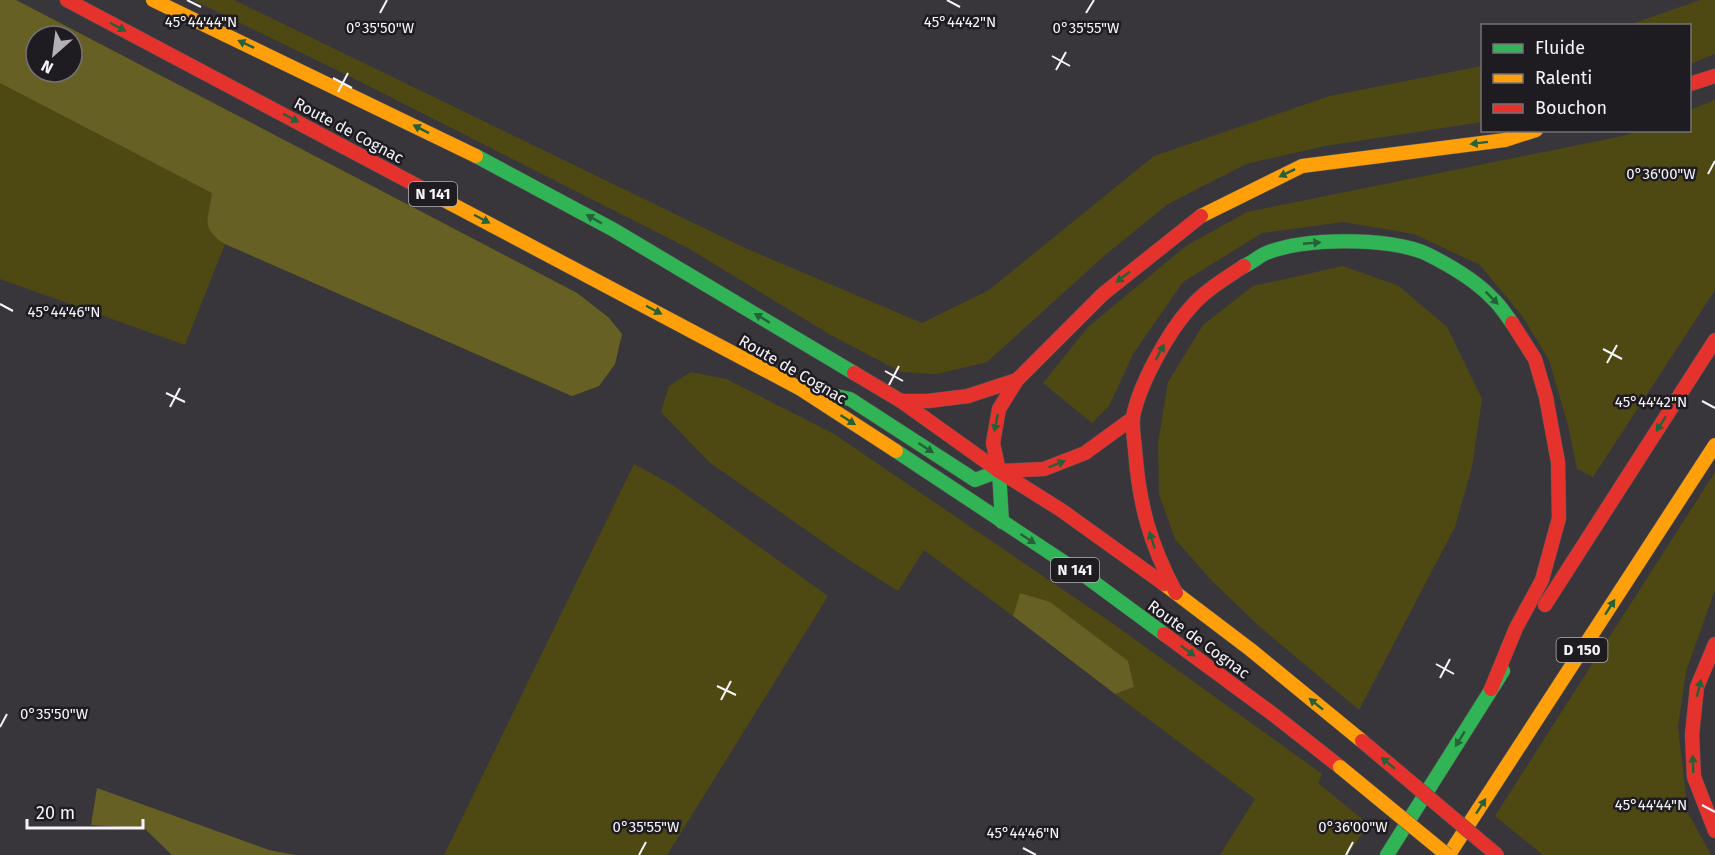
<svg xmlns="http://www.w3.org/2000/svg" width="1715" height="855" viewBox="0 0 1715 855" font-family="'Fira Sans',sans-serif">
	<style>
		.green { fill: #4e4913; fill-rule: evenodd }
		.forest { fill: #666025; fill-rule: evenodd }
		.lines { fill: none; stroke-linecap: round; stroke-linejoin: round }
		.fast-casing { stroke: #565559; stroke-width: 15 }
		.slow-casing { stroke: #565559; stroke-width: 15 }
		.jam-casing { stroke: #565559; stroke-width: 15 }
		.fast { stroke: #30b455; stroke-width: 14 }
		.slow { stroke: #ff9f0a; stroke-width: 14 }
		.jam { stroke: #e5322d; stroke-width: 14 }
		.slow-bridge-casing { stroke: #565559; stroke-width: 15; stroke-linecap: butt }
		.jam-bridge-casing { stroke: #565559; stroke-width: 15; stroke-linecap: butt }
		.slow-bridge { stroke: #ff9f0a; stroke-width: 14 }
		.jam-bridge { stroke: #e5322d; stroke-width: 14 }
		.oneway { fill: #266038 }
		.ticks { fill: none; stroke: #f6f3f9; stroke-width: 2 }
		.labels { text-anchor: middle; stroke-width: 5; stroke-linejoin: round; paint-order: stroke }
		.shield { fill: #1e1c21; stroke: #b5b2b8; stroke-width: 1.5 }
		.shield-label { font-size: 15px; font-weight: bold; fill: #f6f3f9 }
		.street-label { font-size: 16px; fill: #f6f3f9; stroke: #1e1c21 }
		.ticks-label { font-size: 15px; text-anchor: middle; fill: #f6f3f9; stroke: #1e1c21; stroke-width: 5; stroke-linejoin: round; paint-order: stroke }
	</style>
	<rect width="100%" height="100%" fill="#38363b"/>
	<g class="green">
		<path d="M0,0H16L577,293L608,317L622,334L615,364L599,386L572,396L225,244L185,345L0,279ZM36,36H72V72H36Z"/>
		<polygon points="193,0 234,0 745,248 922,323 989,290 1154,156 1330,96 1482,66 1482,122 1325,146 1246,164 1168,204 1104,256 987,362 937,374 901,372 829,334 688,248 353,78"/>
		<polygon points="1700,0 1715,0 1715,54 1690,64 1690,26 1629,25"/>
		<polygon points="1715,100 1715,290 1593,477 1577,469 1568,425 1549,360 1523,317 1480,265 1414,234 1343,222 1262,233 1183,282 1133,354 1109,406 1092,423 1043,383 1088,327 1186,246 1247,212 1623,136 1638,131 1690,130 1690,110"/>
		<polygon points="1343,266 1399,286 1447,327 1482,399 1472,467 1455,527 1359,710 1259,626 1213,582 1175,539 1159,494 1158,443 1168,382 1203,325 1253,286"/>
		<polygon points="691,372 726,379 834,434 1112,623 1322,774 1318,783 1368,824 1348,855 1220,855 1255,799 1115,694 1134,687 1020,593 1013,616 924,550 898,591 849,560 709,462 661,412 669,386"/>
		<polygon points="634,464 674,486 828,596 667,855 444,855"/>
		<polygon points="1715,472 1715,590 1686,671 1678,727 1688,813 1711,855 1543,855 1495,816"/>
	</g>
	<g class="forest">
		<path d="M0,0H16L577,293L608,317L622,334L615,364L599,386L572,396L225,244C199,228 209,219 212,193L0,83ZM36,36H72V72H36Z"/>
		<polygon points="1020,593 1050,602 1128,661 1134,687 1115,694 1013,616"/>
		<polygon points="97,788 269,850 295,855 172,855 145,829 91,825"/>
	</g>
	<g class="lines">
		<g class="fast-casing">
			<g id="fast">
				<polyline points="476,156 614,230 854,373"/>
				<path d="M1244,266C1251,263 1257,258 1264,254C1301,237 1391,237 1427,254C1449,265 1475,280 1492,298C1500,305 1506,315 1512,323"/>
				<polyline points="799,388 850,399 975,480 999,471 1002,522"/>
				<polyline points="896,451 1088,578 1164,634"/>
				<polyline points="1387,855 1503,671"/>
			</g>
		</g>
		<g class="slow-casing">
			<g id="slow">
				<polyline points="153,0 476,156"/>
				<polyline points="444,200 799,388 896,451"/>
				<polyline points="1201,216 1302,166 1505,140 1536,130"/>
				<polyline points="1164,584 1251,650 1362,741"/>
				<polyline points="1450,853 1715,445"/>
			</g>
		</g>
		<g class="jam-casing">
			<g id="jam">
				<polyline points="67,0 444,200"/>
				<polyline points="1690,84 1715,76"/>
				<polyline points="854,373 901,401 999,471 1061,510 1164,584"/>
				<polyline points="901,401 928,401 968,396 1017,380"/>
				<polyline points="1133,418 1085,453 1044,469 999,471 993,443 999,409 1017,380 1103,294 1201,216"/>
				<path d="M1176,593C1150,544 1139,505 1135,449C1134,439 1132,427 1133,417C1139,385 1168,332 1190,308C1204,291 1226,278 1244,266"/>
				<polyline points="1545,605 1715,340"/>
				<polyline points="1164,634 1274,715 1340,767"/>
				<polyline points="1715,644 1697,687 1692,735 1694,777 1715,831"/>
				<polyline points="1491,689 1516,628 1542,580 1559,518 1558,462 1546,397 1535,359 1512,323"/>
			</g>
		</g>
		<use href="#fast" class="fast"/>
		<use href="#slow" class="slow"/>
		<use href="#jam" class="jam"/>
		<g class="slow-bridge-casing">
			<polyline id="slow-bridge" points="1340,767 1447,855"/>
		</g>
		<g class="jam-bridge-casing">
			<polyline id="jam-bridge" points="1362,741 1497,855"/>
		</g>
		<use href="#slow-bridge" class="slow-bridge"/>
		<use href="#jam-bridge" class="jam-bridge"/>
	</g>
	<defs><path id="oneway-solid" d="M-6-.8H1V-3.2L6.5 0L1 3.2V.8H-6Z" transform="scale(1.5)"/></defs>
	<g class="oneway">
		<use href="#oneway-solid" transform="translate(118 27) rotate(28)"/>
		<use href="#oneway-solid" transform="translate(246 44) rotate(-155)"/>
		<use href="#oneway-solid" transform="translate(291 118) rotate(28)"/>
		<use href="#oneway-solid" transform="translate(421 129) rotate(-153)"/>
		<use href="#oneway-solid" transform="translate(1479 143) rotate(173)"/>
		<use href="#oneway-solid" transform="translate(1287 173) rotate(154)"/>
		<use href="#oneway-solid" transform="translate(482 219) rotate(28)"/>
		<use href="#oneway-solid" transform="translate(594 219) rotate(-151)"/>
		<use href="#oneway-solid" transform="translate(1312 243) rotate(-5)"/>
		<use href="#oneway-solid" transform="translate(1123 277) rotate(142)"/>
		<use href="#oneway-solid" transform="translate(1492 298) rotate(45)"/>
		<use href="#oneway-solid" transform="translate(654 310) rotate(28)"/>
		<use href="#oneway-solid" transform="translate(762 318) rotate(-149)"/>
		<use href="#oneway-solid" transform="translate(1160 352) rotate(-62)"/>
		<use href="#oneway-solid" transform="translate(848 420) rotate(33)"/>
		<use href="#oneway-solid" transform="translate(996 423) rotate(101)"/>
		<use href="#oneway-solid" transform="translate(1661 424) rotate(123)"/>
		<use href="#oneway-solid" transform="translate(926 448) rotate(33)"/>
		<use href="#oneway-solid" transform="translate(1057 464) rotate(-22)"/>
		<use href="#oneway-solid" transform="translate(1028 539) rotate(33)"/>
		<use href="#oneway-solid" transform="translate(1152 540) rotate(-108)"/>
		<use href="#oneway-solid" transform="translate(1610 607) rotate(-57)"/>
		<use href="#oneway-solid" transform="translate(1188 651) rotate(37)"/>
		<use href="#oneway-solid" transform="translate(1699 688) rotate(-77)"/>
		<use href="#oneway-solid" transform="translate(1316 704) rotate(-141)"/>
		<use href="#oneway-solid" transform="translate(1460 739) rotate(122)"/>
		<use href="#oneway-solid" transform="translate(1388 763) rotate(-140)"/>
		<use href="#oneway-solid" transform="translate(1693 764) rotate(-92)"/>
		<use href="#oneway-solid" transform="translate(1481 806) rotate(-57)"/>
	</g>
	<path class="ticks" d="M187,0L201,7M947,0L960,7M380,13L387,0M1086,13L1094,0M1052,56L1070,66M1056,70L1066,52M333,78L352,88M338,92L348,73M1708,174L1715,161M0,304L13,311M1603,349L1622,359M1607,363L1617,345M885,371L903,381M889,385L899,366M166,393L185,402M1702,401L1715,408M170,407L180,388M1436,664L1454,674M1440,678L1450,659M717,686L736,695M721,700L731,681M0,727L7,714M1702,805L1715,812M1023,848L1036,855M639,855L646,842M1346,855L1353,842"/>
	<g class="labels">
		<g class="shield">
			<rect x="409" y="182" width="48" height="24" rx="4.5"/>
			<rect x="1051" y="558" width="48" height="24" rx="4.5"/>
			<rect x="1556.5" y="638" width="51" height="24" rx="4.5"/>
		</g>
		<g class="shield-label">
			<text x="433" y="199">N 141</text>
			<text x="1075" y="575">N 141</text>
			<text x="1582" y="655">D 150</text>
		</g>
		<g class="street-label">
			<text transform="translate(349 130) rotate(28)" y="6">Route de Cognac</text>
			<text transform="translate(793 369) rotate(30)" y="6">Route de Cognac</text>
			<text transform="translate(1199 639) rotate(36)" y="6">Route de Cognac</text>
		</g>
	</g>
	<g class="ticks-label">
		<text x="201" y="27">45°44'44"N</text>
		<text x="960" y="27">45°44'42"N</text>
		<text x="380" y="33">0°35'50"W</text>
		<text x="1086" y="33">0°35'55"W</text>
		<text x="1661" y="179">0°36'00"W</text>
		<text x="64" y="317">45°44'46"N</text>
		<text x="1651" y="407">45°44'42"N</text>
		<text x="54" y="719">0°35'50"W</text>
		<text x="1651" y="810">45°44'44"N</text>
		<text x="646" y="832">0°35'55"W</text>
		<text x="1353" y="832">0°36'00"W</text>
		<text x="1023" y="838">45°44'46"N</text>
	</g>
	<rect x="1481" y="24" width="210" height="108" fill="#1e1c21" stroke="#747277" stroke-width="1.5"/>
	<rect x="1493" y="44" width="30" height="9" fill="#30b455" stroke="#747277" stroke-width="1.5"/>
	<text x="1535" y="54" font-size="18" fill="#f6f3f9">Fluide</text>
	<rect x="1493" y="74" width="30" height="9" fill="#ff9f0a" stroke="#747277" stroke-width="1.5"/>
	<text x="1535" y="84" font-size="18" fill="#f6f3f9">Ralenti</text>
	<rect x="1493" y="104" width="30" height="9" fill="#e5322d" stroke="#747277" stroke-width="1.5"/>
	<text x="1535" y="114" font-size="18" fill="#f6f3f9">Bouchon</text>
	<g transform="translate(54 54) rotate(208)"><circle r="28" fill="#1e1c21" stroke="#747277" stroke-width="1.5"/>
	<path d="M0-4.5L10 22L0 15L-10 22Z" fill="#b4b1b6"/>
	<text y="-9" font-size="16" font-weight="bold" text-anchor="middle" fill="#f6f3f9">N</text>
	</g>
	<path d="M27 819v9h116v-9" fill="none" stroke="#f6f3f9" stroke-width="3"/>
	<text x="36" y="819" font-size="18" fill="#f6f3f9" stroke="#1e1c21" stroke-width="4.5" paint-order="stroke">20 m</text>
</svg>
